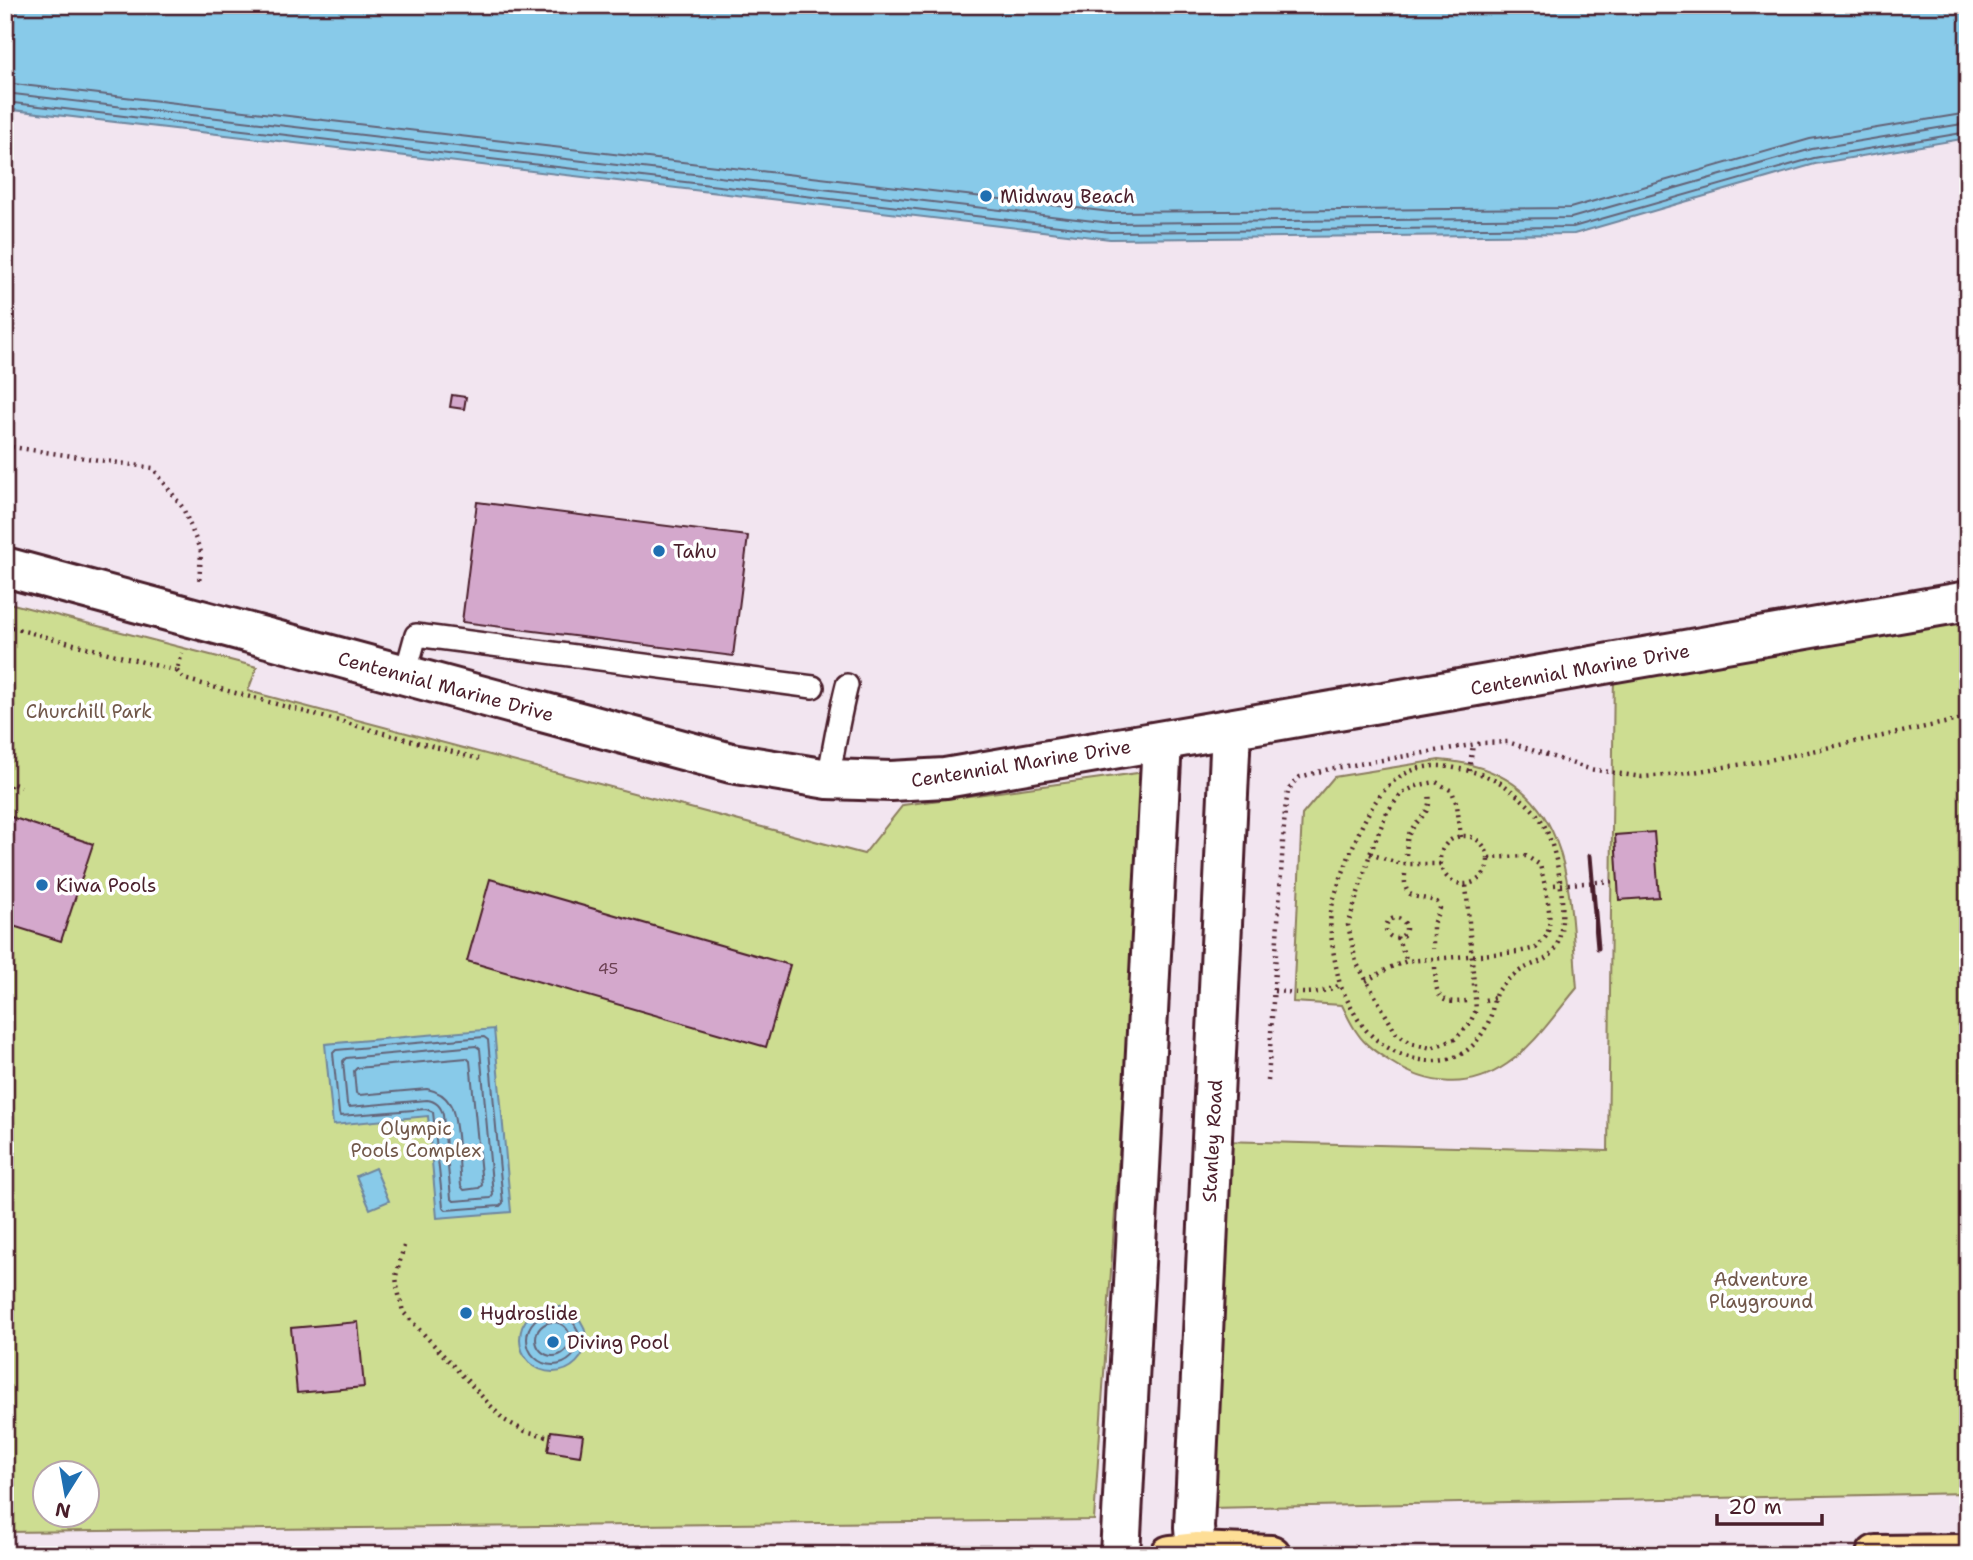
<svg xmlns="http://www.w3.org/2000/svg" width="1973" height="1560" viewBox="0 0 1973 1560" font-family="'Shantell Sans',sans-serif">
	<style>
		.green { fill: #cddd91; stroke: #8c7e5e; stroke-width: 2; fill-rule: evenodd }
		.water { fill: #88cae9; stroke: #6f869d; stroke-width: 2 }
		.lines { fill: none; stroke-linecap: round; stroke-linejoin: round }
		.shore { stroke: #636377; stroke-width: 2 }
		.building { fill: #d4a8cc; stroke: #4a1f2b; stroke-width: 2 }
		.service-casing { stroke: #4a1f2b; stroke-width: 26 }
		.minor-casing { stroke: #4a1f2b; stroke-width: 44 }
		.trunk-casing { stroke: #4a1f2b; stroke-width: 44 }
		.path { stroke: #4a1f2b; stroke-width: 4.5; stroke-dasharray: 2 5; stroke-linecap: butt }
		.service { stroke: #fff; stroke-width: 21 }
		.minor { stroke: #fff; stroke-width: 38 }
		.trunk { stroke: #fede96; stroke-width: 38 }
		.rail { stroke: #4a1f2b; stroke-width: 5 }
		.poi-dot { fill: #1f6fb2; stroke: #fff; stroke-width: 2.5 }
		.labels { text-anchor: middle; stroke-width: 7; stroke-linejoin: round; paint-order: stroke }
		.number-label { font-size: 16px; fill: #6c4153 }
		.poi-label { font-size: 19px; fill: #4a1f2b; stroke: #fff; text-anchor: start }
		.street-label { font-size: 19px; fill: #4a1f2b; stroke: #fff }
		.park-label { font-size: 19px; fill: #71584a; stroke: #fff }
	</style>
	<rect width="100%" height="100%" fill="#f2e5f0"/>
	<filter id="ink" filterUnits="userSpaceOnUse"><feTurbulence type="fractalNoise" baseFrequency=".0143" numOctaves="2"/><feDisplacementMap in="SourceGraphic" scale="14" xChannelSelector="R" yChannelSelector="G"/><feConvolveMatrix kernelMatrix="1 2 1 2 8 2 1 2 1" color-interpolation-filters="sRGB"/></filter>
	<g filter="url(#ink)">
		<g class="green">
			<path d="M5,602L257,667L248,691L864,854L903,805L1145,772L1094,1520L5,1532ZM46,1472H88V1514H46Z"/>
			<polygon points="1968,614 1968,1493 1210,1508 1221,1141 1608,1151 1614,670"/>
			<path d="M1439,760C1450,761 1461,762 1471,765C1577,792 1569,902 1577,988C1555,1014 1535,1045 1507,1064C1469,1090 1428,1086 1391,1062C1379,1054 1366,1046 1358,1034C1351,1025 1347,1015 1342,1005L1293,1002L1302,815L1334,777Z"/>
		</g>
		<g class="water">
			<polygon points="5,5 1968,5 1968,138 1815,164 1574,234 1110,239 5,109"/>
			<polygon points="494,1029 511,1212 437,1218 428,1116 333,1125 325,1044"/>
			<polygon points="375,1168 389,1201 370,1209 356,1176"/>
			<circle cx="553" cy="1339" r="33"/>
		</g>
		<g class="lines">
			<g class="shore">
				<polyline points="5,83 1111,212 1570,208 1810,139 1968,113"/>
				<polyline points="5,93 1111,223 1571,218 1812,149 1968,123"/>
				<polyline points="5,102 1110,232 1573,227 1814,158 1968,132"/>
				<polygon points="484,1037 488,1040 503,1203 500,1206 446,1210 443,1207 433,1112 426,1109 340,1116 339,1113 333,1053 336,1050"/>
				<path d="M476,1046L480,1049L493,1195L491,1198L454,1201L451,1198L443,1115C441,1106 436,1101 427,1100L349,1107L347,1104L343,1061L346,1058Z"/>
				<path d="M467,1058L470,1061L482,1185L479,1188L464,1190L461,1186C459,1169 458,1116 450,1104C445,1095 437,1091 427,1089L359,1095L356,1093L354,1071L357,1068Z"/>
				<circle cx="553" cy="1339" r="26"/>
				<circle cx="553" cy="1339" r="17"/>
			</g>
		</g>
		<g class="building">
			<polygon points="452,395 466,397 464,409 450,407"/>
			<polygon points="477,502 748,536 733,656 462,622"/>
			<polygon points="5,815 93,844 61,941 13,926 5,951"/>
			<polygon points="1654,832 1659,897 1619,900 1615,835"/>
			<polygon points="490,879 790,965 766,1047 467,961"/>
			<polygon points="358,1322 364,1387 297,1393 291,1328"/>
			<polygon points="551,1431 583,1435 580,1456 548,1451"/>
		</g>
		<g class="lines">
			<g class="service-casing">
				<g id="service">
					<polyline points="405,675 416,635 813,687"/>
					<path d="M828,779C834,748 839,716 847,685"/>
				</g>
			</g>
			<g class="minor-casing">
				<g id="minor">
					<polyline points="5,567 731,763 828,779 891,781 945,778 1968,601"/>
					<polyline points="1196,1552 1194,1527 1231,730"/>
					<polyline points="1120,1555 1162,741"/>
				</g>
			</g>
			<g class="trunk-casing">
				<g id="trunk">
					<polyline points="1170,1555 1196,1552 1271,1555"/>
					<polyline points="1876,1555 1968,1554"/>
				</g>
			</g>
			<g class="path">
				<polyline points="5,446 153,468 183,508 201,552 199,584"/>
				<polyline points="5,626 177,671 182,653"/>
				<polyline points="177,671 184,679 479,759"/>
				<polyline points="1469,771 1473,745"/>
				<polyline points="5,800 11,783 21,787"/>
				<circle cx="1464" cy="860" r="24"/>
				<polyline points="1461,837 1457,805 1452,791 1436,782 1419,785 1402,793 1387,812 1370,854 1348,925 1356,962 1396,1033 1411,1043 1431,1048 1455,1039 1469,1025 1476,1010 1466,884"/>
				<polyline points="1370,854 1401,864 1440,864"/>
				<path d="M1406,855C1407,847 1406,839 1410,832C1420,815 1432,814 1429,792"/>
				<path d="M1405,874C1403,902 1417,894 1437,902L1440,908L1433,924V949"/>
				<polyline points="1554,885 1614,881"/>
				<circle cx="1396" cy="928" r="10"/>
				<polyline points="1397,937 1407,961"/>
				<path d="M1435,967C1436,994 1436,1005 1466,1001"/>
				<path d="M1366,981L1389,968L1407,961L1518,952L1536,948C1539,944 1545,939 1547,934C1554,919 1544,881 1540,865L1526,856L1487,858"/>
				<path d="M1274,991C1300,993 1316,996 1340,985C1348,1001 1355,1018 1367,1031C1394,1060 1446,1075 1475,1043C1482,1035 1488,1025 1491,1015C1493,1007 1493,998 1498,990C1504,982 1518,971 1527,967C1537,962 1547,961 1554,951C1571,923 1559,856 1545,827C1538,812 1522,799 1509,789C1496,778 1477,772 1460,769C1454,768 1446,766 1439,766C1386,765 1366,814 1349,856C1343,874 1334,893 1331,912C1328,930 1336,967 1340,985"/>
				<polyline points="1485,1000 1494,998"/>
				<polyline points="1268,1081 1285,810 1288,792 1293,783 1300,777 1329,769 1483,743 1508,742 1589,769 1642,777 1680,774 1769,760 1968,718"/>
				<polyline points="404,1246 396,1276 397,1286 403,1312 504,1420 525,1431 550,1437"/>
			</g>
			<use href="#service" class="service"/>
			<use href="#minor" class="minor"/>
			<use href="#trunk" class="trunk"/>
			<polyline class="rail" points="1590,856 1598,948"/>
		</g>
	</g>
	<g class="poi-dot">
		<circle cx="986" cy="196" r="7"/>
		<circle cx="659" cy="551" r="7"/>
		<circle cx="42" cy="885" r="7"/>
		<circle cx="466" cy="1313" r="7"/>
		<circle cx="553" cy="1342" r="7"/>
	</g>
	<g class="labels">
		<g class="number-label">
			<text x="608" y="974">45</text>
		</g>
		<g class="poi-label">
			<text x="1000" y="203">Midway Beach</text>
			<text x="673" y="558">Tahu</text>
			<text x="56" y="892">Kiwa Pools</text>
			<text x="480" y="1320">Hydroslide</text>
			<text x="567" y="1349">Diving Pool</text>
		</g>
		<g class="street-label">
			<text transform="translate(1580 669) rotate(-10)" y="7">Centennial Marine Drive</text>
			<text transform="translate(446 686) rotate(15)" y="7">Centennial Marine Drive</text>
			<text transform="translate(1021 763) rotate(-9)" y="7">Centennial Marine Drive</text>
			<text transform="translate(1212 1141) rotate(-87)" y="7">Stanley Road</text>
		</g>
		<g class="park-label">
			<text x="89" y="718">Churchill Park</text>
			<text x="416" y="1135">Olympic<tspan x="416" dy="22">Pools Complex</tspan></text>
			<text x="1761" y="1286">Adventure<tspan x="1761" dy="22">Playground</tspan></text>
		</g>
	</g>
	<rect width="1973" height="1560" fill="none" stroke="#fff" stroke-width="28"/>
	<rect x="14" y="14" width="1945" height="1532" fill="none" stroke="#4a1f2b" stroke-width="2.5" filter="url(#ink)"/>
	<g transform="translate(66 1494) rotate(191)"><circle r="33" fill="#ffffff" stroke="#b7a5aa" stroke-width="2"/>
	<path d="M0-5L12 26L0 18L-12 26Z" fill="#1f6fb2"/>
	<text y="-10" font-size="19" font-weight="bold" text-anchor="middle" fill="#4a1f2b">N</text>
	</g>
	<path d="M1717 1514v10h105v-10" fill="none" stroke="#4a1f2b" stroke-width="3.5"/>
	<text x="1728" y="1514" font-size="21" fill="#4a1f2b" stroke="#ffffff" stroke-width="5" paint-order="stroke">20 m</text>
</svg>
